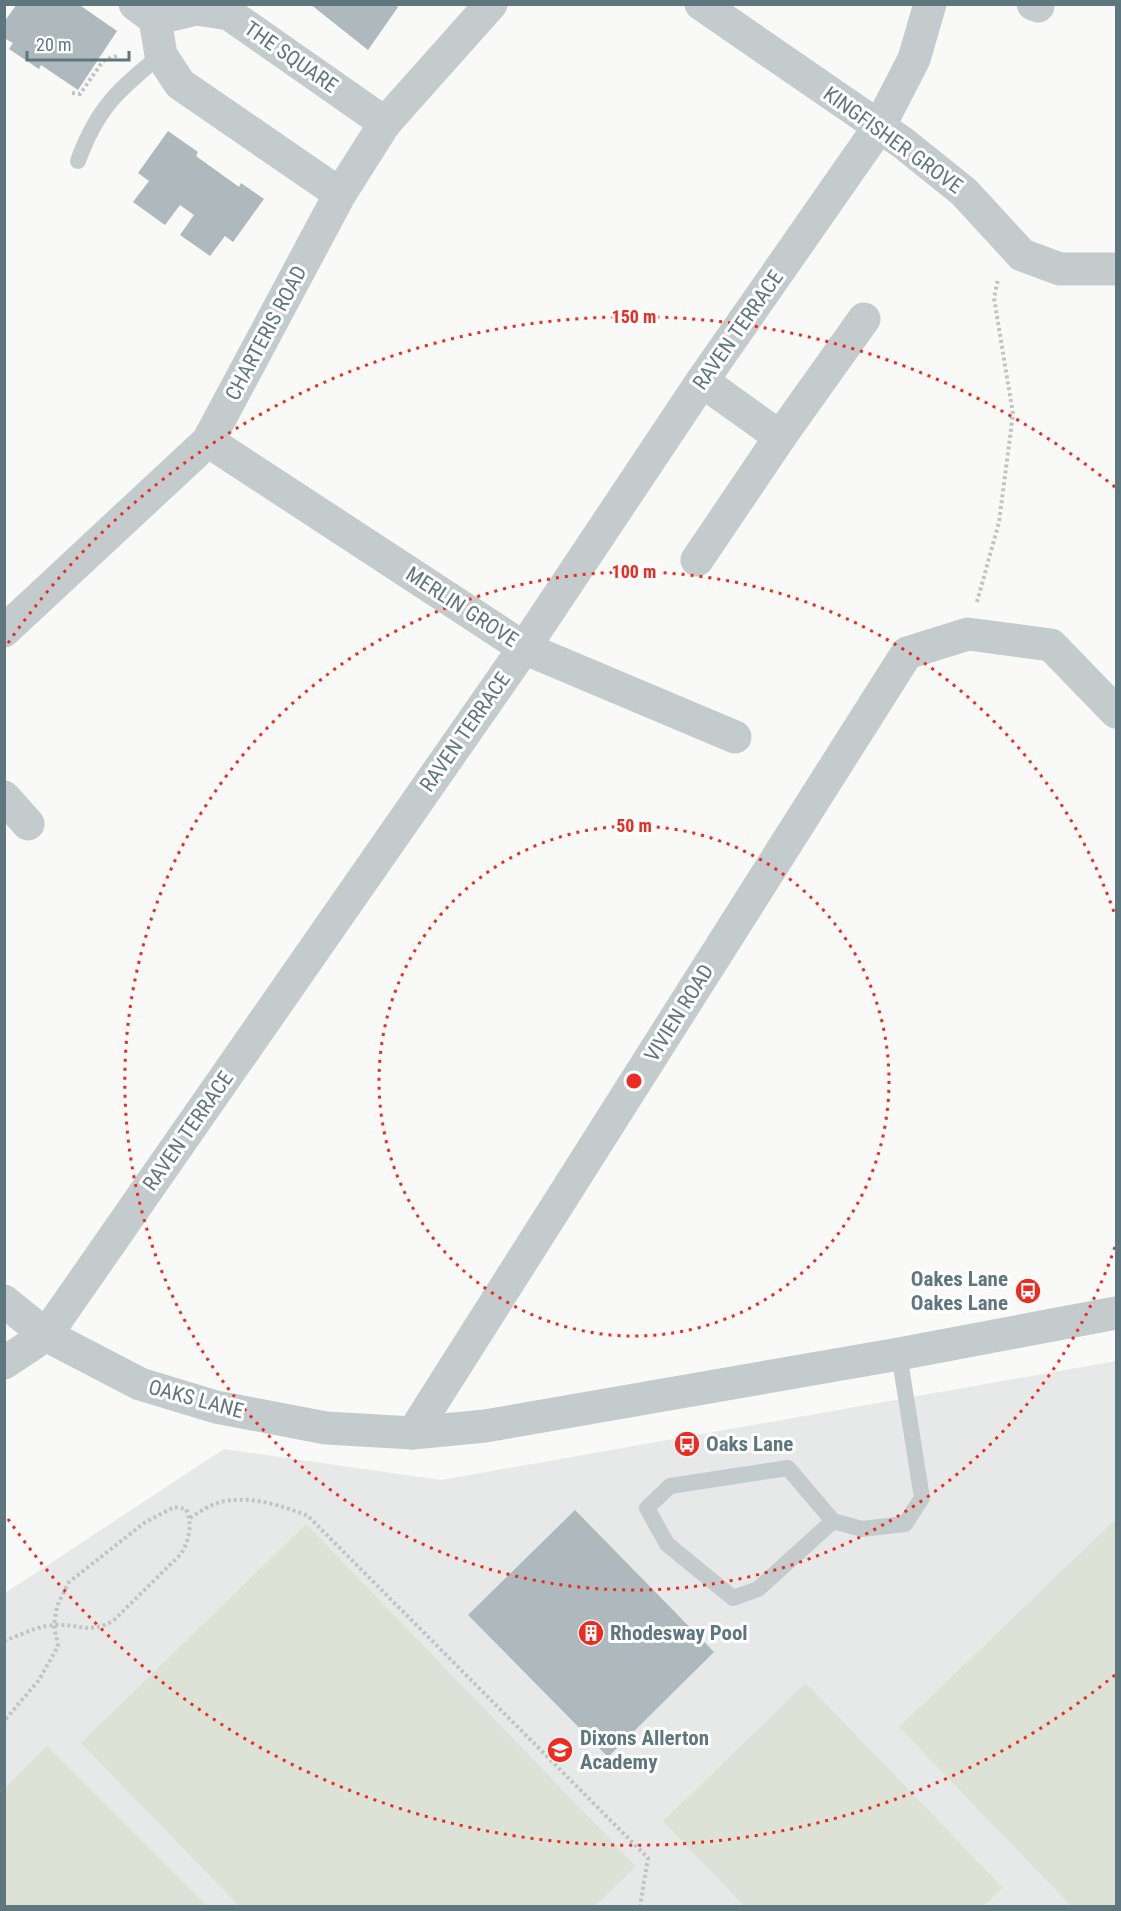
<svg xmlns="http://www.w3.org/2000/svg" width="1121" height="1911" viewBox="0 0 1121 1911" font-family="'Roboto Condensed',sans-serif">
	<style>
		.built { fill: #e7e9e8 }
		.green { fill: #dde2d7 }
		.building { fill: #adb9bc }
		.lines { fill: none; stroke-linecap: round; stroke-linejoin: round }
		.path { stroke: #c0c4c5; stroke-width: 4; stroke-dasharray: 3 3; stroke-linecap: butt }
		.lane { stroke: #c4cbcd; stroke-width: 16 }
		.street { stroke: #c4cbcd; stroke-width: 33 }
		.ring { fill: none; stroke: #ef2b21; stroke-width: 3; stroke-dasharray: 3 6 }
		.labels { text-anchor: middle; stroke-width: 6; stroke-linejoin: round; paint-order: stroke }
		.street-label { font-size: 21px; fill: #5e767e; stroke: #fff }
		.poi-label { font-size: 21px; font-weight: bold; fill: #5e767e; stroke: #fff; text-anchor: start }
		.centre { fill: #ef2b21; stroke: #fff; stroke-width: 3 }
		.ring-label { font-size: 18px; text-anchor: middle; font-weight: bold; fill: #ef2b21; stroke: #fff; stroke-width: 6; stroke-linejoin: round; paint-order: stroke }
	</style>
	<rect width="100%" height="100%" fill="#f9f9f7"/>
	<polygon class="built" points="1116,1361 1116,1906 5,1906 5,1593 224,1449 441,1480"/>
	<g class="green">
		<polygon points="1116,1519 1116,1906 1071,1906 899,1727"/>
		<polygon points="306,1524 636,1866 595,1906 239,1906 81,1743"/>
		<polygon points="806,1683 1003,1888 983,1906 744,1906 663,1821"/>
		<polygon points="47,1746 207,1906 5,1906 5,1788"/>
	</g>
	<g class="building">
		<polygon points="17,4 78,4 117,31 78,90 41,65 39,69 9,49 13,43 4,38 4,22"/>
		<polygon points="310,4 394,4 398,7 368,50"/>
		<polygon points="168,131 198,152 196,156 239,187 241,183 264,199 233,242 225,236 210,256 180,235 194,215 180,205 165,225 133,202 149,181 138,173"/>
		<polygon points="575,1510 714,1652 608,1757 468,1615"/>
	</g>
	<g class="lines">
		<g class="path">
			<polyline points="72,93 80,94 103,61 119,55"/>
			<polyline points="977,602 999,522 1013,414 994,298 998,279"/>
			<path d="M190,1518C198,1513 206,1507 215,1504C243,1493 282,1505 308,1516L648,1858L640,1906"/>
			<path d="M4,1641C20,1635 37,1626 54,1625C79,1623 87,1635 113,1621L181,1554C189,1540 193,1525 186,1509L174,1507L144,1523L69,1582L57,1606L54,1625L58,1646L39,1680L4,1721"/>
		</g>
		<g class="lane">
			<path d="M78,161C97,108 119,89 161,55"/>
			<polyline points="833,1521 758,1589 733,1598 667,1544 647,1508 670,1486 788,1468 833,1521 862,1529 905,1524 922,1498 899,1354"/>
		</g>
		<g class="street">
			<polyline points="135,4 155,19 161,55 180,84 340,194"/>
			<polyline points="701,4 903,143 964,192 1022,255 1060,269 1116,269"/>
			<polyline points="1033,4 1038,6"/>
			<polyline points="155,19 196,9 229,14 385,123"/>
			<polyline points="780,437 864,319"/>
			<polyline points="208,441 524,648 735,737"/>
			<polyline points="697,560 780,437 702,381"/>
			<polyline points="4,631 208,441 340,194 385,123 491,4"/>
			<polyline points="4,797 28,824"/>
			<polyline points="4,1301 46,1335 524,648 702,381 879,127 914,59 930,4"/>
			<polyline points="4,1363 46,1335 140,1384 216,1407 326,1428 413,1433 485,1426 899,1354 1116,1313"/>
			<polyline points="413,1433 907,653 968,634 1051,645 1116,712"/>
		</g>
	</g>
	<g class="ring">
		<circle cx="634" cy="1081" r="255"/>
		<path d="M1115 1247A509 509 0 1 1 1115 915"/>
		<path d="M1115 1675A764 764 0 0 1 8 1519M8 643A764 764 0 0 1 1115 487"/>
	</g>
	<defs>
		<g id="bus-disc" transform="scale(1.35)"><circle r="9.5" fill="#ef2b21" stroke="#fff"/><path d="M-5-6H5V4H4V6H2V4H-2V6H-4V4H-5ZM-3.5-4V0h7V-4ZM-3.5 1.2v1.5H-2V1.2ZM2 1.2v1.5H3.5V1.2Z" fill="#fff"/></g>
		<g id="building-disc" transform="scale(1.35)"><circle r="9.5" fill="#ef2b21" stroke="#fff"/><path d="M-4-6H4V6H1V3H-1V6H-4ZM-2.5-4.3h1.7v1.8h-1.7ZM.8-4.3h1.7v1.8H.8ZM-2.5-1h1.7V.8h-1.7ZM.8-1h1.7V.8H.8Z" fill="#fff"/></g>
		<g id="school-disc" transform="scale(1.35)"><circle r="9.5" fill="#ef2b21" stroke="#fff"/><path d="M0-5L7-2L0 1L-7-2ZM-4 1L0 2.5L4 1V4Q0 6-4 4Z" fill="#fff"/></g>
	</defs>
	<g fill-rule="evenodd">
		<use href="#bus-disc" x="1028" y="1291"/>
		<use href="#bus-disc" x="687" y="1444"/>
		<use href="#building-disc" x="591" y="1633"/>
		<use href="#school-disc" x="560" y="1750"/>
	</g>
	<g class="labels">
		<g class="street-label">
			<text transform="translate(291 57) rotate(35)" y="7">THE SQUARE</text>
			<text transform="translate(893 140) rotate(36)" y="7">KINGFISHER GROVE</text>
			<text transform="translate(738 330) rotate(-55)" y="7">RAVEN TERRACE</text>
			<text transform="translate(266 333) rotate(-62)" y="7">CHARTERIS ROAD</text>
			<text transform="translate(462 607) rotate(33)" y="7">MERLIN GROVE</text>
			<text transform="translate(465 732) rotate(-55)" y="7">RAVEN TERRACE</text>
			<text transform="translate(679 1013) rotate(-58)" y="7">VIVIEN ROAD</text>
			<text transform="translate(188 1131) rotate(-55)" y="7">RAVEN TERRACE</text>
			<text transform="translate(196 1399) rotate(15)" y="7">OAKS LANE</text>
		</g>
		<g class="poi-label">
			<text x="1008" y="1286" text-anchor="end">Oakes Lane<tspan x="1008" dy="24">Oakes Lane</tspan></text>
			<text x="706" y="1451">Oaks Lane</text>
			<text x="610" y="1640">Rhodesway Pool</text>
			<text x="580" y="1745">Dixons Allerton<tspan x="580" dy="24">Academy</tspan></text>
		</g>
	</g>
	<circle cx="634" cy="1081" r="9" class="centre"/>
	<g class="ring-label">
		<text x="634" y="323">150 m</text>
		<text x="634" y="578">100 m</text>
		<text x="634" y="832">50 m</text>
	</g>
	<rect width="1121" height="1911" fill="none" stroke="#5e767e" stroke-width="12"/>
	<path d="M27 51v9h102v-9" fill="none" stroke="#5e767e" stroke-width="3"/>
	<text x="36" y="51" font-size="18" fill="#5e767e" stroke="#ffffff" stroke-width="4.5" paint-order="stroke">20 m</text>
</svg>
